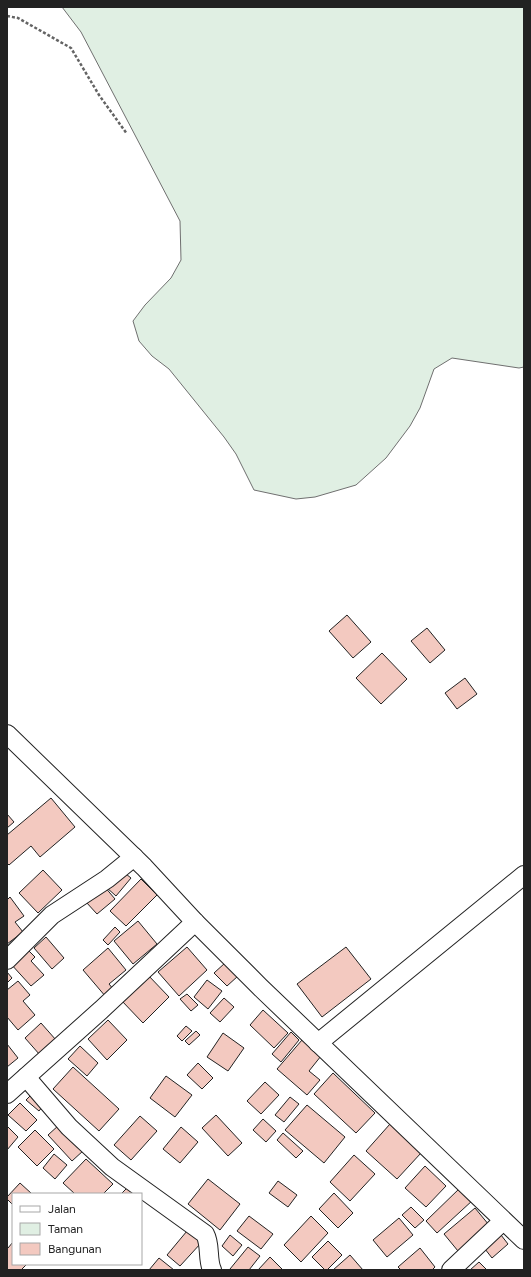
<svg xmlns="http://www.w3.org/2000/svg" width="531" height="1277" viewBox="0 0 531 1277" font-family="Figtree,sans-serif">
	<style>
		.green { fill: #e0efe3; stroke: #6f6f6f }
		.building { fill: #f3c9c0; stroke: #222 }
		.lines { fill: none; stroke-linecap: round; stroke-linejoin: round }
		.street-casing { stroke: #222; stroke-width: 20 }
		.path { stroke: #646464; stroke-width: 2.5; stroke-dasharray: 3 2; stroke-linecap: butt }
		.street { stroke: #fff; stroke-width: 18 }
	</style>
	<rect width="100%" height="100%" fill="#fff"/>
	<polygon class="green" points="62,7 524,7 524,367 519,368 452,358 434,369 420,408 410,426 386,458 356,485 315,497 296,499 254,490 236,454 224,437 169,369 152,356 139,341 133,321 145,305 171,278 181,260 180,221 81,32"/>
	<g class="building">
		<polygon points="347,615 371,642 353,658 329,631"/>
		<polygon points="427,628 445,650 430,663 411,641"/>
		<polygon points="382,653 407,679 381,704 356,678"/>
		<polygon points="465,678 477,694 457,709 445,693"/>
		<polygon points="51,798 75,827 40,857 31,846 9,865 7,863 7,835"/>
		<polygon points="7,814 14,822 7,828"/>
		<polygon points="43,870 62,890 38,913 19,893"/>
		<polygon points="121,870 131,878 116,896 106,887"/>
		<polygon points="141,879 157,895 126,926 110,911"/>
		<polygon points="104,886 115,899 97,914 86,902"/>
		<polygon points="10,897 24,916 15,922 23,932 7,944 7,900"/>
		<polygon points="138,921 157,944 133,964 114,941"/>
		<polygon points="115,927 120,932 108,945 103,940"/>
		<polygon points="46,937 64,958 52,969 34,948"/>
		<polygon points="187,947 207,970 179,996 158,972"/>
		<polygon points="346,947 371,979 322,1017 297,984"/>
		<polygon points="26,948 35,957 31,961 44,975 31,986 10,963"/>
		<polygon points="108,948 126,970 109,984 114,990 106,997 83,970"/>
		<polygon points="225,963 238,976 227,986 214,973"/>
		<polygon points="7,972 12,978 7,983"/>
		<polygon points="147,974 169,997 143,1023 121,1000"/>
		<polygon points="207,980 222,991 208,1009 194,997"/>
		<polygon points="18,981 30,995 23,1001 35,1015 18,1030 7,1017 7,990"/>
		<polygon points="187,994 198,1005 191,1011 180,999"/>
		<polygon points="224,998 234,1007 220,1022 210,1013"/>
		<polygon points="263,1010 288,1033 274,1048 250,1025"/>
		<polygon points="108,1020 127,1040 107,1060 88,1039"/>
		<polygon points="41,1023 56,1040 40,1055 25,1038"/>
		<polygon points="186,1026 192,1031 182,1041 177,1036"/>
		<polygon points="196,1031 200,1035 189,1045 185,1041"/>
		<polygon points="291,1032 299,1040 281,1062 272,1054"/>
		<polygon points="223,1033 244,1048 228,1071 207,1057"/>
		<polygon points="302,1040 321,1056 309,1071 320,1080 307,1095 277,1069"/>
		<polygon points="7,1044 18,1058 7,1067"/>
		<polygon points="80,1046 98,1063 87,1076 68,1059"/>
		<polygon points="198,1063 213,1078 202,1089 187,1075"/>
		<polygon points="73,1067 119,1109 99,1131 53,1089"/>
		<polygon points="333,1073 375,1113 356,1133 314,1094"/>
		<polygon points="166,1076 192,1095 175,1117 150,1098"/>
		<polygon points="265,1082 279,1095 261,1114 247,1101"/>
		<polygon points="31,1095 43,1106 39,1111 26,1100"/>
		<polygon points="290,1097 299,1104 284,1122 275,1115"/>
		<polygon points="20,1103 37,1120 26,1131 8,1115"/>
		<polygon points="307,1105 345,1137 324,1163 285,1130"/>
		<polygon points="216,1115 242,1143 228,1156 202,1128"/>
		<polygon points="140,1116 157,1131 131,1160 114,1145"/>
		<polygon points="263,1119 276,1131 266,1142 253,1130"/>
		<polygon points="390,1124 421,1153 397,1179 366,1151"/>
		<polygon points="59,1125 84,1150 72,1161 48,1135"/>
		<polygon points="7,1126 18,1137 7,1150"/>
		<polygon points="181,1127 198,1142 180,1163 163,1149"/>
		<polygon points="35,1130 54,1149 37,1166 18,1147"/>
		<polygon points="283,1133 303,1151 296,1158 277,1140"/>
		<polygon points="54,1154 67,1165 55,1179 43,1168"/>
		<polygon points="354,1155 375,1174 350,1201 330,1182"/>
		<polygon points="86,1159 113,1184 103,1194 75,1194 63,1183"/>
		<polygon points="425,1166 446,1186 426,1207 405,1188"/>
		<polygon points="208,1179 240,1204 220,1230 188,1204"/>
		<polygon points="278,1181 297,1195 288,1207 269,1193"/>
		<polygon points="20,1183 32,1194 13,1194 13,1205 7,1199 7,1197"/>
		<polygon points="461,1187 473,1200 437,1233 426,1221"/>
		<polygon points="127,1188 133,1194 121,1194"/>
		<polygon points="334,1193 353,1213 338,1228 319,1209"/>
		<polygon points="411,1207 424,1220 415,1228 402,1215"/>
		<polygon points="475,1208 489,1225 458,1251 444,1234"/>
		<polygon points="249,1216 273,1234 261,1249 237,1231"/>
		<polygon points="311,1216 328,1233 301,1262 284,1245"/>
		<polygon points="399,1218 413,1235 387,1257 373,1240"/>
		<polygon points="187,1231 201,1243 180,1266 167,1255"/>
		<polygon points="230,1235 242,1245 233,1256 222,1246"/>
		<polygon points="501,1235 508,1244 492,1258 485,1249"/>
		<polygon points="328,1241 342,1255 327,1270 325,1270 312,1257"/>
		<polygon points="13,1242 13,1264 27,1264 21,1270 7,1270 7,1247 8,1248"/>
		<polygon points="248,1247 260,1256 249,1270 232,1270 230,1269"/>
		<polygon points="420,1248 435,1267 432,1270 401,1270 398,1267"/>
		<polygon points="350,1255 363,1270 333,1270"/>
		<polygon points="270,1257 283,1270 258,1270"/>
		<polygon points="159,1258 174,1270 149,1270"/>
		<polygon points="479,1262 487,1270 470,1270"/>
	</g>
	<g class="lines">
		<g class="street-casing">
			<g id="street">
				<polyline points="7,734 144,867 195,922 260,987 524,1240"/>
				<polyline points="7,960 52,915 107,879 134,857"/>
				<polyline points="318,1043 524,875"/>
				<path d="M26,1077L69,1127L112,1167L205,1234C211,1245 207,1259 212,1270"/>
				<polyline points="7,1094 101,1010 195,922"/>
				<polyline points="451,1270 503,1221"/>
			</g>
		</g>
		<polyline class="path" points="7,16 18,18 71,48 99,95 127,134"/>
		<use href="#street" class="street"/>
	</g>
	<rect width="531" height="1277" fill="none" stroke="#222222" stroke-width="16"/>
	<rect x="12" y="1193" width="130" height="72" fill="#ffffff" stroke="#a7a7a7"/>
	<rect x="20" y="1206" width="20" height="6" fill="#ffffff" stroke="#a7a7a7"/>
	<text x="48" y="1213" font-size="12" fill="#222222">Jalan</text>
	<rect x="20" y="1223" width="20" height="12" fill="#e0efe3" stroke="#a7a7a7"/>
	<text x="48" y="1233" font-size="12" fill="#222222">Taman</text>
	<rect x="20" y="1243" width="20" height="12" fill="#f3c9c0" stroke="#a7a7a7"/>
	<text x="48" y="1253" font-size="12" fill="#222222">Bangunan</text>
</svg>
